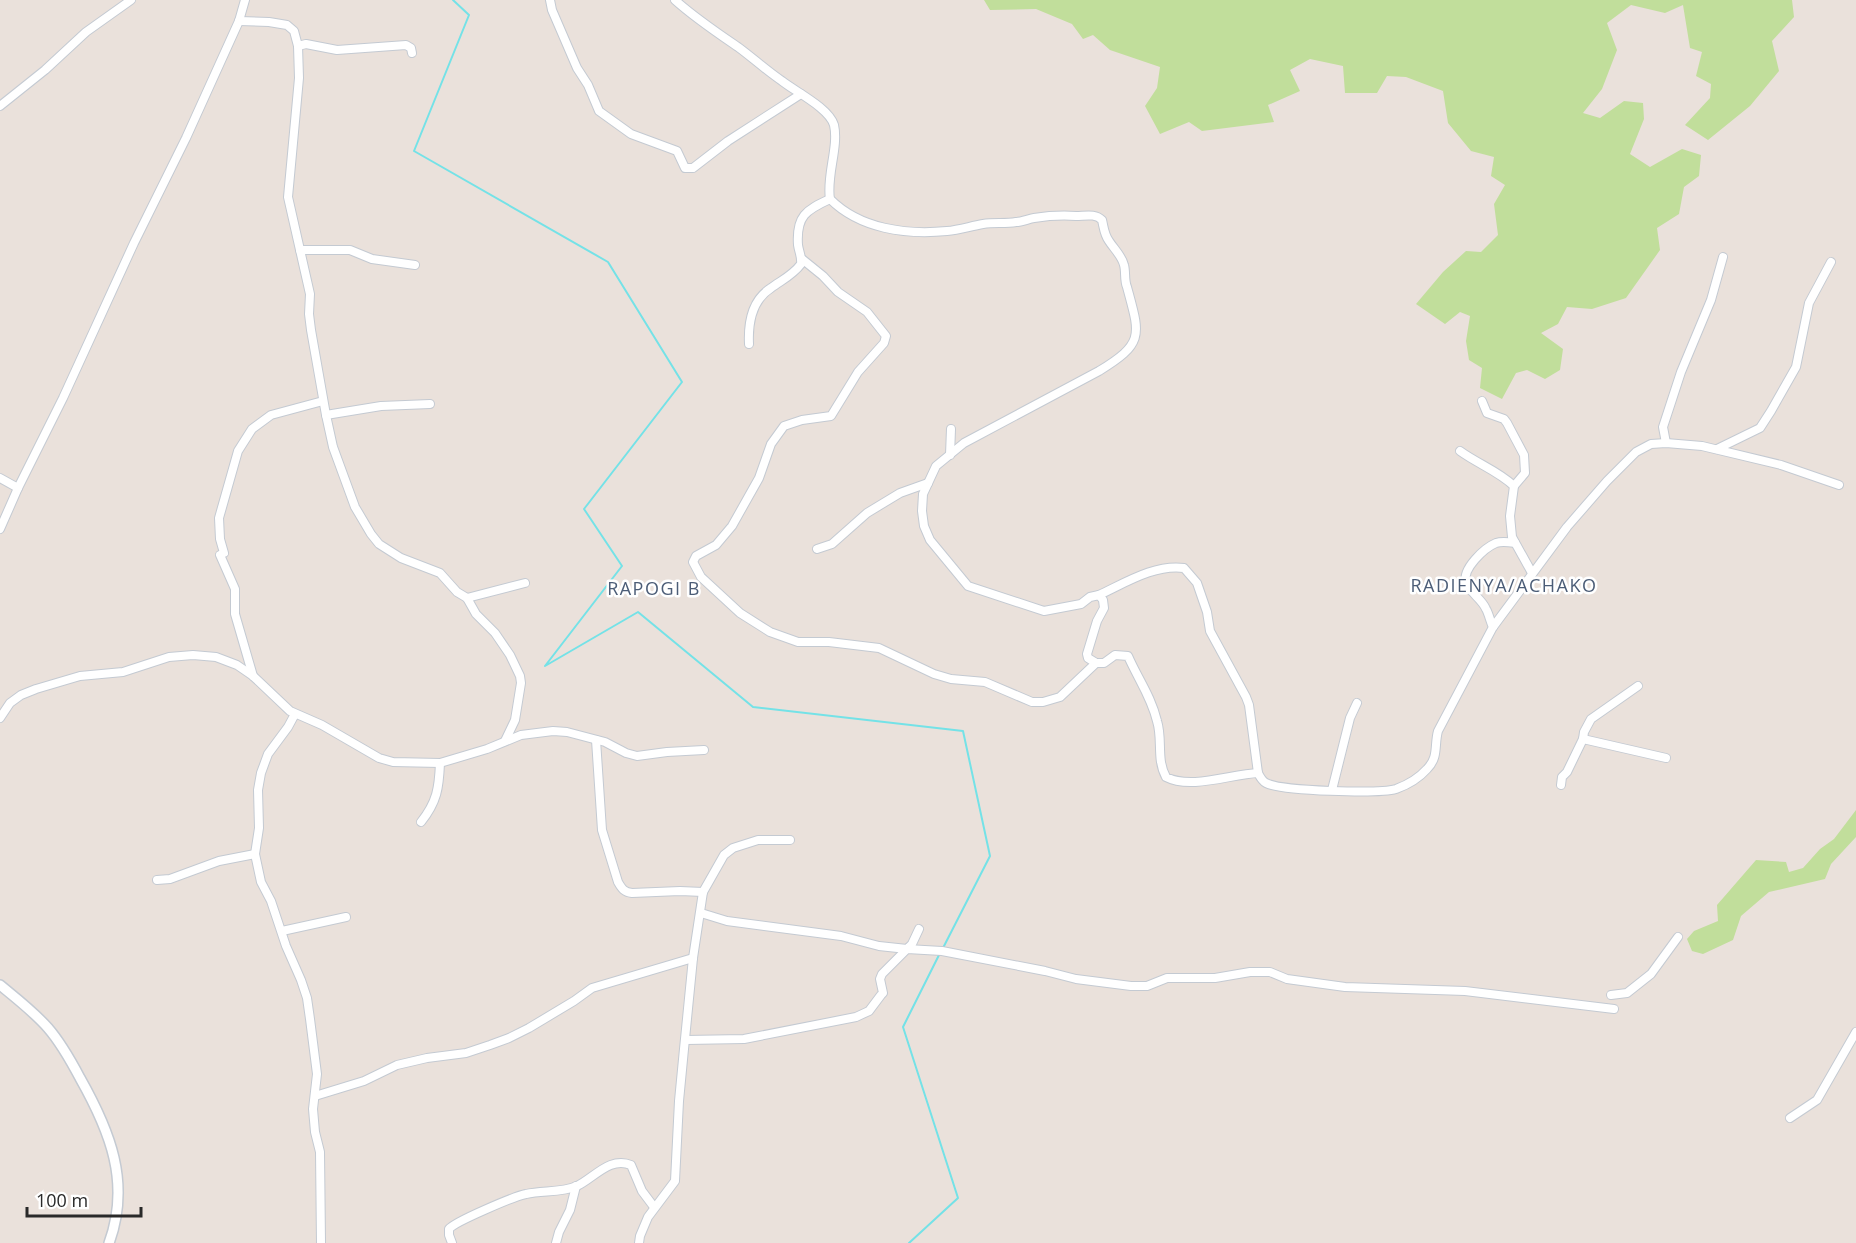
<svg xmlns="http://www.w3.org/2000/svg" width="1856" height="1243" viewBox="0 0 1856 1243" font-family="'Open Sans',sans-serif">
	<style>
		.green { fill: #c1de9b }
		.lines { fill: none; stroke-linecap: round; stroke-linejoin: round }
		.stream { stroke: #74e2e7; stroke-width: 2 }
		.minor-casing { stroke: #c4cad2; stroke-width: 10 }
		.tertiary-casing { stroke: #c4cad2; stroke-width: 12 }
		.minor { stroke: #fff; stroke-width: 8 }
		.tertiary { stroke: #fff; stroke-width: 9 }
		.labels { text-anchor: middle; stroke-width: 5; stroke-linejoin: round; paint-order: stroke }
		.quarter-label { font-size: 18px; letter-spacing: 1.5px; fill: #4c5d77; stroke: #fff }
	</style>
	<rect width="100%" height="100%" fill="#eae1db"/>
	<g class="green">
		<polygon points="984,0 1792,0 1794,17 1772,41 1779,71 1750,106 1708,140 1685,125 1710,98 1711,84 1696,76 1702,52 1690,48 1683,5 1665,13 1631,5 1607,23 1617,50 1602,89 1583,113 1600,118 1624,101 1643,103 1644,119 1630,154 1650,167 1682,149 1701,155 1699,176 1684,187 1679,214 1657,228 1660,250 1626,298 1592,309 1567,307 1558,324 1541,333 1563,349 1560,370 1545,379 1527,370 1516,373 1502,399 1480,388 1482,368 1469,360 1466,341 1470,316 1460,312 1445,324 1416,304 1443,272 1466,251 1481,252 1498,235 1494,204 1505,185 1491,176 1494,157 1471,151 1448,123 1443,91 1406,77 1387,76 1377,93 1345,93 1343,66 1310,59 1290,70 1300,91 1268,105 1274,122 1202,131 1189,122 1160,134 1145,106 1157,88 1160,67 1110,50 1093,35 1083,39 1072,24 1036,9 990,10"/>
		<polygon points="1856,810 1856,837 1831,864 1825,879 1769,892 1741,916 1733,940 1703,954 1692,951 1687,939 1694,931 1718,921 1717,905 1756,860 1786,862 1789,872 1803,868 1820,849 1834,839"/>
	</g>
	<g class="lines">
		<g class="stream">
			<polyline points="453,0 469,15 414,151 608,262 682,382 584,509 622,566 545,666 638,612 753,707 963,731 990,856 943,948"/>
			<polyline points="909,1243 958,1198 903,1027 940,953"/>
		</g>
		<g class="minor-casing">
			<g id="minor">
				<polyline points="550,0 552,10 577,68 588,85 599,111 631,134 677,151 685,168 693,168 728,141 801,94"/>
				<path d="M675,0C695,18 716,32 738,47C753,58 767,71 782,81C796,92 829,108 834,125C839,147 826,176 830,199C860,229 906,235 947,231C959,230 971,226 983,224C994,222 1005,224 1016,222C1022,222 1028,219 1034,218C1047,216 1062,215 1076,216C1085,216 1095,213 1102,220C1104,228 1104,234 1109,241C1114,249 1122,256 1124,265C1126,272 1124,280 1127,287C1140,335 1145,343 1099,371L964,443L936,466L923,494L922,511L924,526L930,540L968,586L1044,611L1081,604L1090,597L1099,595L1103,600L1104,608L1097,621L1087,654L1088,658L1096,663H1104L1115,655L1128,656C1138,679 1151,696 1157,721C1163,740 1156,759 1166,777C1191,790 1231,774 1258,773"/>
				<polyline points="239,21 269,22 287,25 294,31 298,46 299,78 288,197 310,294 309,314 311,330 326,415 333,447 355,507 371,534 379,544 401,558 440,573 457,592 467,598 476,614 495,633 510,655 520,676 521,683 515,720 505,741"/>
				<polyline points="298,46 306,44 337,50 406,45 411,48 412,53"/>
				<polyline points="0,106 45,70 86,32 131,0"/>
				<polyline points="300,250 350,250 372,259 415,265"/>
				<polyline points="802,259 823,276 838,292 867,312 886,336 884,343 858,372 831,416 802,420 784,426 771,444 759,478 732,526 716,545 696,556 693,562 701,577 740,613 770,632 798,642 829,642 879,648 934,674 951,679 985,682 1032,702 1043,702 1060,697 1096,663"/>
				<path d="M749,344C748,323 752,300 771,288C782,280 793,275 801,264C802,257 799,252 798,245C796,216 806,210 830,199"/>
				<polyline points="1482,401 1487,413 1504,419 1507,423 1524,455 1525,473 1514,486"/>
				<polyline points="326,415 381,406 430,404"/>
				<polyline points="1666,443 1663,427 1681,372 1711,300 1723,257"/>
				<polyline points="1717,449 1760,428 1771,411 1796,367 1809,303 1831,262"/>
				<path d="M1460,451C1478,464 1498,471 1514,486L1510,516L1512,537L1532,573"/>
				<polyline points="950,455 951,429"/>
				<polyline points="0,478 18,488"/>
				<polyline points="0,529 18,488 63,398 134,243 186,138 239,21 245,0"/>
				<polyline points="817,549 832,544 867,513 900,493 928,483"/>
				<polyline points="224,553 220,539 219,518 238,451 252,429 271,415 323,401"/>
				<polyline points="220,555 235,589 235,614 253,676"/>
				<path d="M1099,595C1125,583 1155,564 1184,568L1197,583L1207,612L1210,631L1246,697L1249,705L1258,773C1260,777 1262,781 1266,783C1281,791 1379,794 1396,789C1407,785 1419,778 1427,769C1439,757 1434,745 1438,731L1493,627L1567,527L1607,481L1636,452L1651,444L1666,443L1702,446L1781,465L1839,485"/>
				<polyline points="467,598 525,583"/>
				<path d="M1493,627C1490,621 1489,614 1486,609C1482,599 1470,593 1466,582C1462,569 1484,548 1496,543C1502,541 1508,542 1515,543"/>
				<polyline points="295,714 288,727 268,754 261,773 258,790 259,828 255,854 261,882 271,901 286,946 301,980 307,998 310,1019 317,1074 313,1109 315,1132 320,1152 321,1243"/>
				<polyline points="0,718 10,703 21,695 36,689 80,676 123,672 169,657 193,655 216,657 237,665 253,676 290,711 322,725 379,758 393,762 440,763 487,749 521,735 553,731 567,732 605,742 626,753 637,756 667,752 704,750"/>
				<polyline points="1583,739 1666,758"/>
				<path d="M596,740L602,830L618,882C622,889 624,892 632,893L680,891L703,892"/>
				<polyline points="1561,785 1562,777 1567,772 1583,739 1584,732 1591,719 1638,686"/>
				<polyline points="1332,790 1350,718 1357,703"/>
				<path d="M421,822C437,802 439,788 440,763"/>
				<polyline points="157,880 170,879 219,861 255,854"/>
				<polyline points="701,913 727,921 841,936 879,946 907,949 912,944 919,929"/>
				<polyline points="282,931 346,917"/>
				<polyline points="1611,995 1627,993 1651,974 1678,937"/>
				<polyline points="686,1040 744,1039 856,1017 869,1011 881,995 883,993 880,979 882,974 907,949 942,951 1045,971 1076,979 1131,986 1147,986 1167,978 1215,978 1250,972 1270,972 1287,979 1345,987 1465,991 1614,1009"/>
				<polyline points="315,1096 364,1081 397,1065 427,1058 466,1053 490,1045 509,1038 529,1028 574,1001 592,988 693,958"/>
				<polyline points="1790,1118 1817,1100 1856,1032"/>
				<path d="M452,1243L449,1235V1229C454,1222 515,1196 526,1194C542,1190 561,1193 577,1186C594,1178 610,1156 631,1165L642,1191L654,1207"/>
				<polyline points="556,1243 559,1232 570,1210 576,1186"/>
				<polyline points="639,1243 640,1236 648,1217 675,1181 679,1101 684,1049 693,958 703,892 724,855 733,848 758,840 790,840"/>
			</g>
		</g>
		<g class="tertiary-casing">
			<path id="tertiary" d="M0,985C17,999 34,1012 48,1028C61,1043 71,1061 80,1078C110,1131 131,1183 109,1243"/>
		</g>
		<use href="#minor" class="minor"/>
		<use href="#tertiary" class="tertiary"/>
	</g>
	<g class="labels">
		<g class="quarter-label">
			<text x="1504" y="592">RADIENYA/ACHAKO</text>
			<text x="654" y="595">RAPOGI B</text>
		</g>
	</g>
	<path d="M27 1207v9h114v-9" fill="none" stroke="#292929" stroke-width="3"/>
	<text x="36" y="1207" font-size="18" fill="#292929" stroke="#ffffff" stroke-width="4.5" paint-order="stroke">100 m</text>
</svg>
